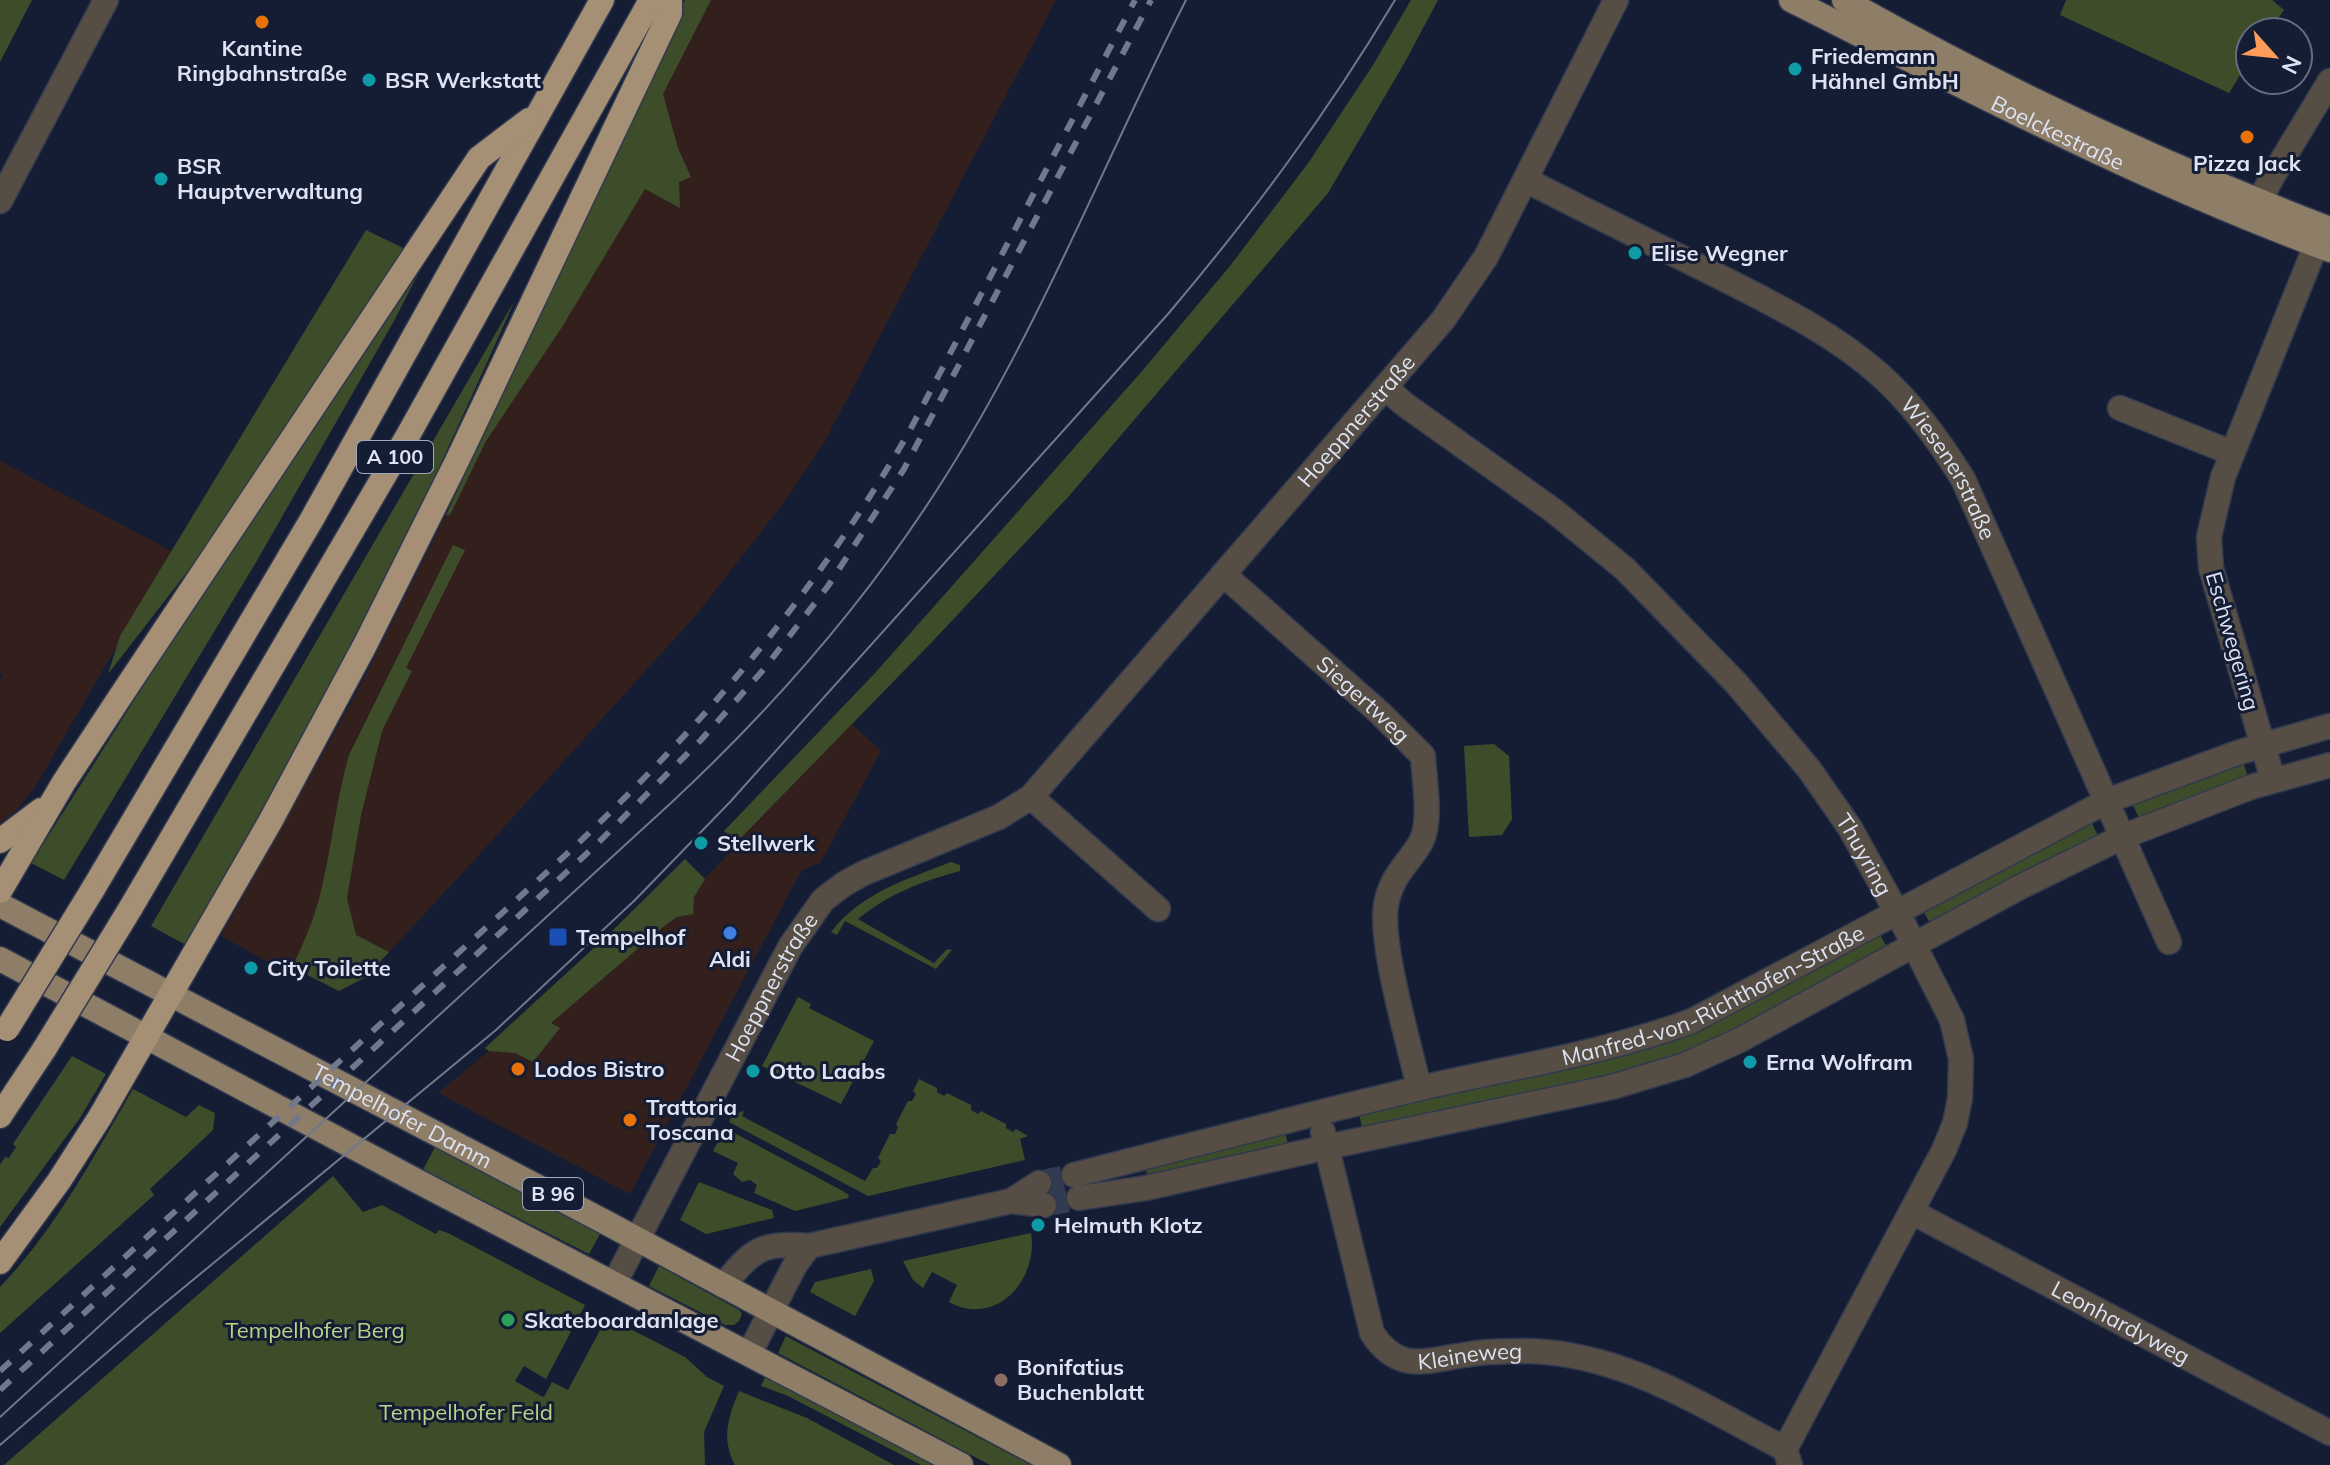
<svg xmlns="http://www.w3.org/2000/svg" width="2330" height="1465" viewBox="0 0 2330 1465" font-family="Mulish,sans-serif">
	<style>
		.commercial { fill: #33201d }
		.green { fill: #3e4d29 }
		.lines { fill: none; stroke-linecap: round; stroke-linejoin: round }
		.minor-tunnel { stroke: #333b51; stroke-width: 24; stroke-dasharray: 24 12; stroke-linecap: butt }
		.minor-casing { stroke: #31394f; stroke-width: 27 }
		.major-casing { stroke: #31394f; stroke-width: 27 }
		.highway-casing { stroke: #31394f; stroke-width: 27 }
		.minor { stroke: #564e44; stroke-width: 24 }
		.major { stroke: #8e7d67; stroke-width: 24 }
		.highway { stroke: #a59075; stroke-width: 24 }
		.tram { stroke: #71788c; stroke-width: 2 }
		.rail { stroke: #71788c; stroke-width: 6; stroke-dasharray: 14 14; stroke-linecap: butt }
		.highway-bridge-casing { stroke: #31394f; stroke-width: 27; stroke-linecap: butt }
		.highway-bridge { stroke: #a59075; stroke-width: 24 }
		.food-dot { fill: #e8710a; stroke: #151d34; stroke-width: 3 }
		.culture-dot { fill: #0f9aa8; stroke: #151d34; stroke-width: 3 }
		.shop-dot { fill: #3f7fe0; stroke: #151d34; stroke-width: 3 }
		.transit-dot { fill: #1a4fb4; stroke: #151d34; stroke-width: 3 }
		.leisure-dot { fill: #2e9e5b; stroke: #151d34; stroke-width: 3 }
		.education-dot { fill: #8d6e63; stroke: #151d34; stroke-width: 3 }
		.labels { text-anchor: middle; stroke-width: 6; stroke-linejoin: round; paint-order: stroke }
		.shield { fill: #151d34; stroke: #a1a8ba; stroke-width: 2 }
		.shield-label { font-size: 20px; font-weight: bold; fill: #dde3f3 }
		.poi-label { font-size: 22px; font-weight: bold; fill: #dde3f3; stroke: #151d34; text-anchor: start }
		.street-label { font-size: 22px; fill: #dde3f3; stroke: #151d34 }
		.park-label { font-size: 22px; fill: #b5d589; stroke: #151d34 }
	</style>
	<rect width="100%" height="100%" fill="#151d34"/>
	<g class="commercial">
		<polygon points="685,0 1056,0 825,441 782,505 696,615 468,867 366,977 339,991 293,967 272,964 221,936 357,692 432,543 470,464 518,347 643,83"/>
		<polygon points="0,461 172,551 35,787 16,811 0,823 0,681 3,675 0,673"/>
		<polygon points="852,724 881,751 821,862 801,871 630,1194 438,1093 489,1051 515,1052 702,876 705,878 731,852 729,849 736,843"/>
	</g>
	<g class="green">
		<polygon points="0,0 32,0 0,62"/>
		<path d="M685,0H711L663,94L678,148L691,177L679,182L680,208L645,189L562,327L486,441L450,515H446C473,460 493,402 518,346C570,229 627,114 685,0Z"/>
		<polygon points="1411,0 1438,0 1405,62 1328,193 1069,496 931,643 736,843 724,831 876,672 1143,370 1230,266 1309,162 1373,65"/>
		<polygon points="2066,0 2272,0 2284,10 2268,32 2250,32 2250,59 2229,93 2060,15"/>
		<polygon points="366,230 405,249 194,563 108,674 120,636"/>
		<polygon points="418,274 394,321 255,564 64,880 31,863 175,636"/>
		<path d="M515,300C436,476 356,651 262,819C238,862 212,903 186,945L151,926Z"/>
		<path d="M453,545L465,550L406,668L412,671L382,731L361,815L347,898L356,935L389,952L366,977L339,991L292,967C304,943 315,917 321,891C332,846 336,800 349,755Z"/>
		<polygon points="1494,744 1509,756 1512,819 1502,835 1469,837 1464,746"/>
		<polygon points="2242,759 2249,780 2140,820 2131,801"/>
		<polygon points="2090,819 2099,838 1931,925 1921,907"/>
		<polygon points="685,859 705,879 694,897 693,914 677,917 663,927 551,1023 560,1028 533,1062 515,1053 489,1051 485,1048 608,935"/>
		<path d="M951,862L960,865V871C923,881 888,894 858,919L934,963L947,949L952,950L936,969L845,921L837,935L831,932C861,893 907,879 951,862Z"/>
		<polygon points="1878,931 1888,949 1759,1020 1678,1057 1611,1076 1363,1133 1359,1113 1591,1059"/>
		<polygon points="798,997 811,1004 809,1008 874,1041 841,1104 762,1066"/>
		<polygon points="72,1056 106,1074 80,1118 0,1227 0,1165 5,1157 9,1158 16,1147 13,1144"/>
		<polygon points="919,1079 937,1088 937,1092 944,1096 947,1093 971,1105 971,1110 978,1114 981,1111 1006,1124 1006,1128 1013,1132 1016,1129 1028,1136 1020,1139 1025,1160 868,1196 729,1122 732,1115 744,1111 742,1116 865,1181 873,1168 877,1168 881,1161 878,1158 890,1134 895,1134 898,1127 896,1124 908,1101 912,1101 916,1094 913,1091"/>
		<path d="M133,1089L186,1117L199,1105L215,1113L213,1130L150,1189L154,1195L0,1333V1287C55,1230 94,1156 133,1089Z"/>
		<polygon points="725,1128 841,1190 849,1195 848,1198 795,1211 754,1193 757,1185 750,1180 742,1182 733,1174 738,1163 713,1151"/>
		<polygon points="1284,1128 1289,1148 1148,1180 1144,1160"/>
		<polygon points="435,1147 600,1234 589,1254 423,1170"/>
		<polygon points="333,1176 363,1212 382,1205 436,1234 439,1230 448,1233 585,1305 546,1379 524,1366 515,1381 541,1396 544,1397 552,1382 568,1390 607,1317 685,1357 707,1377 724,1386 704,1432 705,1465 4,1465"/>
		<polygon points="699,1182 772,1210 774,1218 706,1234 680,1220"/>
		<path d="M1031,1233C1039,1279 996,1328 949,1302L957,1285L932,1272L923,1288L913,1280L903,1261Z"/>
		<polygon points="659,1266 739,1310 742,1314 739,1321 734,1325 725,1325 649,1286"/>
		<polygon points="871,1269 874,1281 855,1316 810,1292 815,1282"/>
		<polygon points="786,1336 793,1340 1031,1465 990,1465 778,1353"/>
		<polygon points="765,1377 933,1465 921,1465 788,1396 761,1386"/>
		<path d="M739,1391L807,1418L894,1465H735C721,1439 728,1417 739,1391Z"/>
	</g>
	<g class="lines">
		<g class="minor-tunnel">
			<polyline points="1039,1183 1074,1175"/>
			<polyline points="1044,1205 1079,1198"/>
		</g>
		<g class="minor-casing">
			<g id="minor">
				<path id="s1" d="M1526,180C1595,216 1665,249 1734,284C1785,310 1836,336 1879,374C1912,403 1940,442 1963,479L2169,942"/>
				<polyline points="0,201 106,0"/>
				<polyline points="2251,218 2272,177 2330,81"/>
				<path id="s2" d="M1386,388L1404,404L1554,511L1625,569L1736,683L1809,769L1850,828L1905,927L1952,1020L1961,1059L1960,1098L1955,1123L1944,1150L1785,1449L1790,1465"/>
				<polyline points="2120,408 2232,453"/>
				<path id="s3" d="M1223,574L1380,713L1423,756C1424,779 1432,821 1421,842C1409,863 1393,874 1387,900C1377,937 1410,1046 1419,1088"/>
				<polyline points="2273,780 2211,568 2209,537 2223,477 2316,245"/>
				<polyline points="1031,797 1158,909"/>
				<path id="s4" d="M1323,1132L1372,1333C1398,1373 1425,1361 1464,1355C1486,1351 1508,1351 1531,1351C1627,1355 1702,1406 1785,1449"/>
				<path id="s5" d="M1074,1175C1190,1146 1305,1115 1421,1088C1512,1067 1605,1053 1692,1021L2107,801L2240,752L2330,726"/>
				<polyline points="1079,1198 1146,1188 1327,1147 1612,1087 1685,1065 1740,1040 2020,887 2122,837 2251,787 2330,765"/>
				<polyline points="1011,1201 1044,1205"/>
				<path id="s6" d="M1912,1212L2330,1433"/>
				<path id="s7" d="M614,1284L790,947L823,900L844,884L864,873L999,817L1031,797L1443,320L1486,257L1616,0"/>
				<path d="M723,1286C753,1249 761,1242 809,1246L1011,1201L1039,1183"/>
				<polyline points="749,1354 795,1265 809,1246"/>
			</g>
		</g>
		<g class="major-casing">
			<g id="major">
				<path id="s8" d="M1791,0C1968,89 2145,182 2330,250"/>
				<path d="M1844,0C2000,88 2163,165 2330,229"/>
				<path id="s9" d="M0,905L605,1222L1059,1465"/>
				<polyline points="0,959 417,1181 961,1465"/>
			</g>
		</g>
		<g class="highway-casing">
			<g id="highway">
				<polyline points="0,841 41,810"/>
				<polyline points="93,889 312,519 602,0"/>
				<polyline points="0,891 64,782 122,694 479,158 529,120"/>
				<polyline points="130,909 407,437 651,0"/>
				<polyline points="0,1116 45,1048"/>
				<polyline points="0,1262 59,1181 100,1117 270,822 365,645 456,463 670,13 670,0"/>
			</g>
		</g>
		<use href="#minor" class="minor"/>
		<use href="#major" class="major"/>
		<use href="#highway" class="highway"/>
		<g class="tram">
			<path d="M0,1417L672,802C777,704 871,596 947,474C1041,324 1106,158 1186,0"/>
			<path d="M0,1445L148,1317L496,1030L635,900L730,802L1168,314C1255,211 1326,115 1395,0"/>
		</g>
		<g class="rail">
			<path d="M0,1371L570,851C707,721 814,596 909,432L1135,0"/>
			<polyline points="0,1390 594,847 701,740 764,669 828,586 904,469 1151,0"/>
		</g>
		<g class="highway-bridge-casing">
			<g id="highway-bridge">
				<polyline points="7,1029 93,889"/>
				<polyline points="45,1048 130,909"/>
			</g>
		</g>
		<use href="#highway-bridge" class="highway-bridge"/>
	</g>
	<g class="food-dot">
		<circle cx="262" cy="22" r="8"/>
		<circle cx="2247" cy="137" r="8"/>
		<circle cx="518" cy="1069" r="8"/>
		<circle cx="630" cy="1120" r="8"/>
	</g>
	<g class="culture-dot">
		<circle cx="1795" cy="69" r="8"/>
		<circle cx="369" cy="80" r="8"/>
		<circle cx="161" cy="179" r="8"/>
		<circle cx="1635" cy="253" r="8"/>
		<circle cx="701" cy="843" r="8"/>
		<circle cx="251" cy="968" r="8"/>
		<circle cx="1750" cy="1062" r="8"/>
		<circle cx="753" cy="1071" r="8"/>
		<circle cx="1038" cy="1225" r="8"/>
	</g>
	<circle class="shop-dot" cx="730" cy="933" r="8"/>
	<rect class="transit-dot" x="548" y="927" width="20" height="20" rx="4"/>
	<circle class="leisure-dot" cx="508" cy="1320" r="8"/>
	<circle class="education-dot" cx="1001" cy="1380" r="8"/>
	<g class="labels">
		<g class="shield">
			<rect x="357" y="441" width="76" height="32" rx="6"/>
			<rect x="523" y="1178" width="60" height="32" rx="6"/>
		</g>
		<g class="shield-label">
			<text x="395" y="464">A 100</text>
			<text x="553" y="1201">B 96</text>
		</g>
		<g class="poi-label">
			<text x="262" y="56" text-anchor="middle">Kantine<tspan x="262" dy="25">Ringbahnstraße</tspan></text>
			<text x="1811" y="64">Friedemann<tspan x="1811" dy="25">Hähnel GmbH</tspan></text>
			<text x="385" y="88">BSR Werkstatt</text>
			<text x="2247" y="171" text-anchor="middle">Pizza Jack</text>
			<text x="177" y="174">BSR<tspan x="177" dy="25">Hauptverwaltung</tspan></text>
			<text x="1651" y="261">Elise Wegner</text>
			<text x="717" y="851">Stellwerk</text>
			<text x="576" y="945">Tempelhof</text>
			<text x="730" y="967" text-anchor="middle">Aldi</text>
			<text x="267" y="976">City Toilette</text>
			<text x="1766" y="1070">Erna Wolfram</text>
			<text x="534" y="1077">Lodos Bistro</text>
			<text x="769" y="1079">Otto Laabs</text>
			<text x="646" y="1115">Trattoria<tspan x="646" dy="25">Toscana</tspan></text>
			<text x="1054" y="1233">Helmuth Klotz</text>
			<text x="524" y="1328">Skateboardanlage</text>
			<text x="1017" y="1375">Bonifatius<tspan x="1017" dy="25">Buchenblatt</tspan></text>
		</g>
		<g class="street-label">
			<text dy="8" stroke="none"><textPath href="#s8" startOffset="298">Boelckestraße</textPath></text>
			<text dy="8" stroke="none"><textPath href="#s7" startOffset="1168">Hoeppnerstraße</textPath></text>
			<text dy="8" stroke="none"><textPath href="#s1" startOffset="522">Wiesenerstraße</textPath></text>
			<text transform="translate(2233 641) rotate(74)" y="8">Eschwegering</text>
			<text dy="8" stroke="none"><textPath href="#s3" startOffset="188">Siegertweg</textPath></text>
			<text dy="8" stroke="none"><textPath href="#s2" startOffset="674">Thuyring</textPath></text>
			<text dy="8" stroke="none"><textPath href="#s7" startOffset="336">Hoeppnerstraße</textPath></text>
			<text dy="8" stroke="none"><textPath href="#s5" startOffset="666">Manfred-von-Richthofen-Straße</textPath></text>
			<text dy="8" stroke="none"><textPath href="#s9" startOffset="454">Tempelhofer Damm</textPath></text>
			<text dy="8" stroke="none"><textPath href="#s6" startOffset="236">Leonhardyweg</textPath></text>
			<text dy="8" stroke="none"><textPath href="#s4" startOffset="316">Kleineweg</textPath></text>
		</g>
		<g class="park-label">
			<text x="315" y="1338">Tempelhofer Berg</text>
			<text x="466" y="1420">Tempelhofer Feld</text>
		</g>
	</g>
	<g transform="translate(2274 56) rotate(117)"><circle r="38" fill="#151d34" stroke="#656c80" stroke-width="2"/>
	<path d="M0-6L14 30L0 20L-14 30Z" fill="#fe9b59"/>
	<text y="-12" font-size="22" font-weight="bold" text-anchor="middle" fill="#dde3f3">N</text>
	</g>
</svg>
